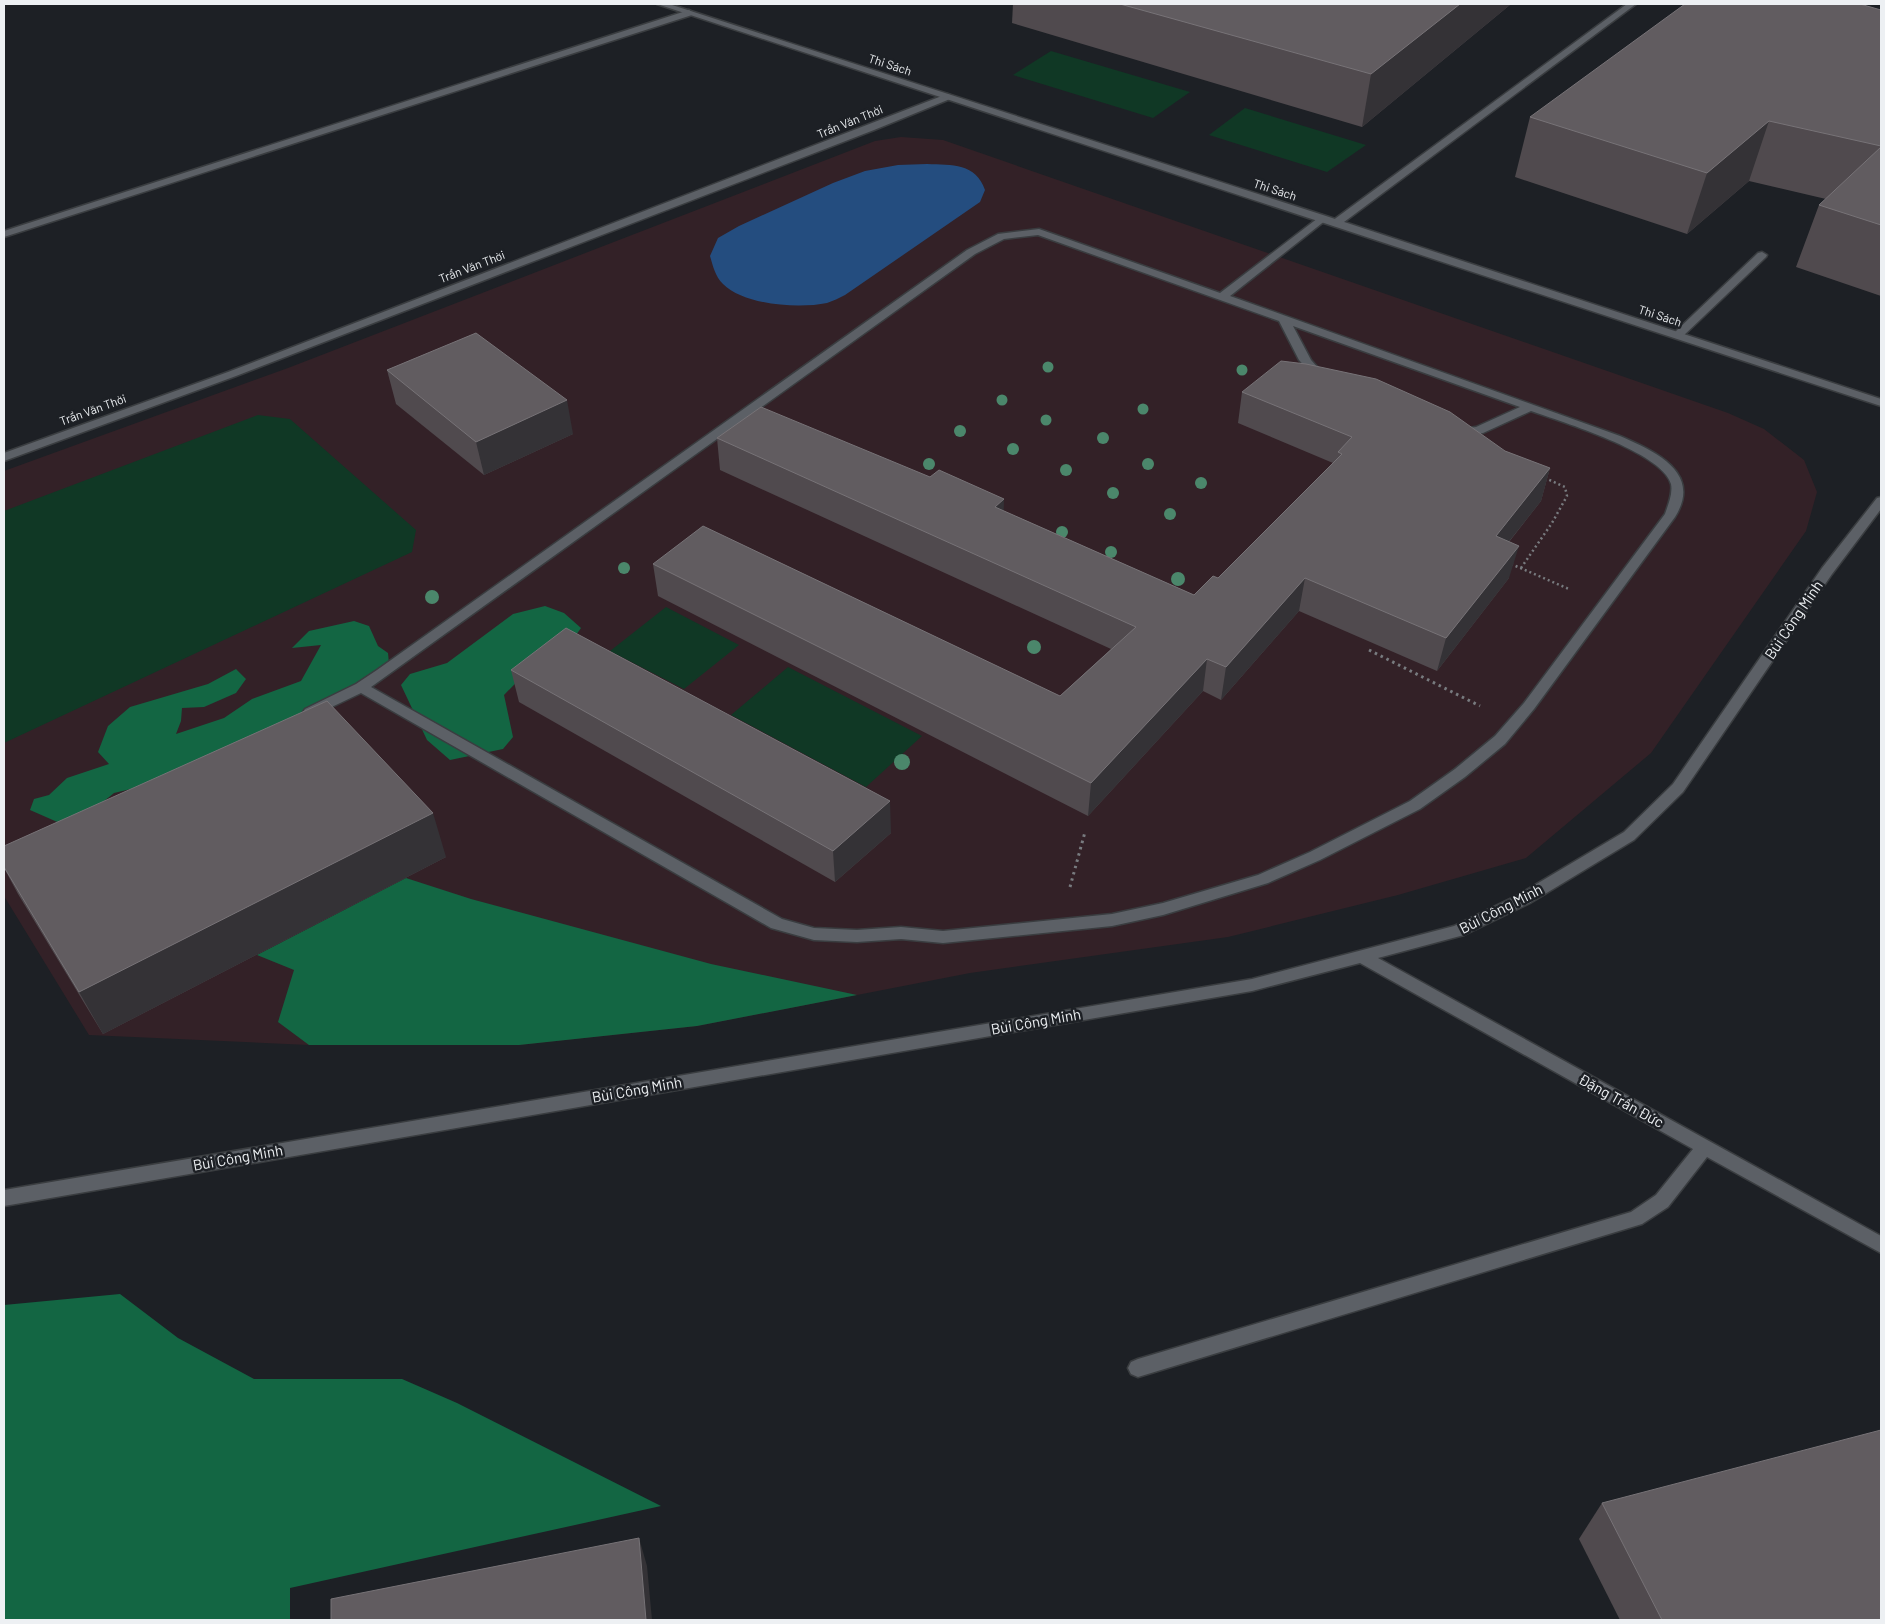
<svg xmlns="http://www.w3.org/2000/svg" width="1885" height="1624" viewBox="0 0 1885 1624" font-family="Barlow,sans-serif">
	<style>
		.education { fill: #332127 }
		.green { fill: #103825 }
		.forest { fill: #136643 }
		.water { fill: #244d7f }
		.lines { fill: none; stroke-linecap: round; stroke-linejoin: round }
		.lane-casing { stroke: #3a3d40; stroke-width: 3 }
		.street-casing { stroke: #3a3d40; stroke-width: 3 }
		.secondary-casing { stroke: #3a3d40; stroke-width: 3 }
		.path-far1 { stroke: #787b7f; stroke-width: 2.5; stroke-dasharray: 2 3; stroke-linecap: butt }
		.path { stroke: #787b7f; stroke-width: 3; stroke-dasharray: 2.5 4; stroke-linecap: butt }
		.lane { fill: #5c6066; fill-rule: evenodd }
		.street { fill: #5c6066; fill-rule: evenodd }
		.secondary { fill: #5c6066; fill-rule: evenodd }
		.tree { fill: #4b876b }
		.wall { fill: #504a4e }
		.shaded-wall { fill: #343236 }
		.building { fill: #615c60; stroke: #777377 }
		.labels { text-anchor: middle; stroke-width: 5; stroke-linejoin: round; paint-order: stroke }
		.far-street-label { font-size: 12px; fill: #edf0f3; stroke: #1d2025 }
		.street-label { font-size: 15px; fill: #edf0f3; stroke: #1d2025 }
	</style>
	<rect width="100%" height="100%" fill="#1d2025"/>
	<polygon class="education" points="901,137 943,140 1728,413 1764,429 1804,460 1817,492 1806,531 1651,753 1526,858 1398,895 1228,937 970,973 697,1026 519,1045 309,1045 89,1035 4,896 4,471 288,368 875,141"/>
	<g class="green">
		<polygon points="1051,51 1190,92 1153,118 1013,75"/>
		<polygon points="1245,108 1366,145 1327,172 1209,135"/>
		<polygon points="258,415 290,419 416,530 412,552 4,743 4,511"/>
		<polygon points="666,607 739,645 684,689 610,651"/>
		<polygon points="788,667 922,736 866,787 731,715"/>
	</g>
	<g class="forest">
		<polygon points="545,606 564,613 581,628 571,642 541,657 504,695 513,737 503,749 450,760 427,740 401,685 410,674 447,663 513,614"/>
		<polygon points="354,621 369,626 378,646 388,653 390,674 135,788 114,793 71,828 30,810 34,799 49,795 67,778 109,764 98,752 108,726 130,707 208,684 236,669 246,679 236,693 204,707 182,708 181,721 176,734 224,718 252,699 301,681 321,645 292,648 309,631"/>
		<polygon points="406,878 471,899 711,964 857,995 697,1026 519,1045 309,1045 278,1022 294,970 257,955"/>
		<polygon points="120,1294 178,1338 254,1379 402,1379 457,1403 661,1506 290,1588 290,1620 4,1620 4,1305"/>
	</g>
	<path class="water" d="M927,164C952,165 976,163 985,190L980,202L845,295C839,298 833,301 827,303C798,309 744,305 723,284C715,276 713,266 710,256L718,238L739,226L833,183L865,171L898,165Z"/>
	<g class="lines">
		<g class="lane-casing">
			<g id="lane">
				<polygon points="1627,4 1636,4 1340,225 1332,225 1331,223 1332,221"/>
				<path d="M1322,215L1327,218L1326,220L1230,296L1620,436C1654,451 1703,472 1675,517L1534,709L1505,744L1465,777L1420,809L1320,860L1268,883L1163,915L1112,926L943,943L901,939L857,942L814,940L771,928L361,693L315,715H305L303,712L305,709L356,684L377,670L967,250L998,234L1039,229L1220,293ZM1038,235L1279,321L1299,360L1318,381H1326L1328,379L1311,360L1293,326L1520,407L1476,427L1453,430L1451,433L1453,436L1483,433L1531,411C1562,422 1662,452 1671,484C1673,494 1668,505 1665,514L1524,703L1495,736L1455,769L1410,801L1310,852L1258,875L1163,903L1112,914L943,931L901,927L857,930L814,928L782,919L371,687L975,254L1004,239Z"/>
				<polygon points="1762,252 1767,255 1766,257 1682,337 1674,337 1672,335 1674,333 1758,253"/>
			</g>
		</g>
		<g class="street-casing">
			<g id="street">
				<polygon points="689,10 693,13 692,15 4,237 4,231"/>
				<polygon points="947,94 950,95 950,99 874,130 236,376 4,461 4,453 228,372"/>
				<polygon points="1881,497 1881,509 1832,574 1683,792 1634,840 1530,903 1464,935 1378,958 1881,1236 1881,1253 1707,1157 1668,1207 1642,1224 1138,1377 1131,1374 1128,1368 1131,1362 1138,1359 1631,1212 1656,1195 1693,1149 1360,963 1252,991 4,1206 4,1190 1252,979 1454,926 1518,895 1624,832 1673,784 1822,568 1877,498"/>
			</g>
		</g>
		<g class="secondary-casing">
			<polygon id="secondary" points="657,4 669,4 1326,216 1881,399 1881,406"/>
		</g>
		<g class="path-far1">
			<polyline points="1511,564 1569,589"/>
			<polyline points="1521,568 1552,523 1567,496 1565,487 1545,478"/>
		</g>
		<g class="path">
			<polyline points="1369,650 1480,706"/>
			<polyline points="1070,887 1085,832"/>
		</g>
		<use href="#lane" class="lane"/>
		<use href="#street" class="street"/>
		<use href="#secondary" class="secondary"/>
	</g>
	<g class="tree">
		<circle cx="1048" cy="367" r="5.5"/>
		<circle cx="1242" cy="370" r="5.5"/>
		<circle cx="1002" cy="400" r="5.5"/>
		<circle cx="1143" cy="409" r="5.5"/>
		<circle cx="1046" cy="420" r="5.5"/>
		<circle cx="960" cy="431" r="6"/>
		<circle cx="1103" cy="438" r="6"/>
		<circle cx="1013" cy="449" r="6"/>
		<circle cx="929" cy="464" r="6"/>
		<circle cx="1148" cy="464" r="6"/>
		<circle cx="1066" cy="470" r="6"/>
		<circle cx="1201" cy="483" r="6"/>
		<circle cx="1113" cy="493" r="6"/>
		<circle cx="1170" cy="514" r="6"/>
		<circle cx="1062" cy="532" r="6"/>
		<circle cx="1111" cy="552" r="6"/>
		<circle cx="624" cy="568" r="6"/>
		<circle cx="1178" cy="579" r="7"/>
		<circle cx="432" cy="597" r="7"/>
		<circle cx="1034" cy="647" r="7"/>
		<circle cx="902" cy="762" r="8"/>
	</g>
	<g class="wall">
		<polygon points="1013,4 1511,4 1362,127 1012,23"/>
		<polygon points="1881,10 1881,296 1796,267 1819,205 1826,199 1749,181 1687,234 1515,177 1530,117"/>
		<polygon points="387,370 573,434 484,475 396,404"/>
		<polygon points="1242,392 1505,451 1550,468 1541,501 1509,542 1509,578 1437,671 1299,611 1221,700 1203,691 1088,816 658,596 653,564 1060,696 1111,649 720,470 717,438 1004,511 1194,595 1218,578 1333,463 1238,423"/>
		<polygon points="511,670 891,833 835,882 519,702"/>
		<polygon points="4,846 446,857 103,1034 18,894 4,868"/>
		<polygon points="1602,1503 1881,1620 1620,1620 1579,1539"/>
	</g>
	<g class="shaded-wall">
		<polygon points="1460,4 1511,4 1362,127 1371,74"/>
		<polygon points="1769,121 1749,181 1687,234 1707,173"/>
		<polygon points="567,400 573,434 484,475 476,442"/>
		<polygon points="1550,468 1541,501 1487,569 1496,536"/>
		<polygon points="1004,499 1003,531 995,507"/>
		<polygon points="1519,546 1509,578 1437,671 1446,638"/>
		<polygon points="1305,578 1299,611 1221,700 1226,667"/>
		<polygon points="1207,659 1203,691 1088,816 1091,783"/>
		<polygon points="890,801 891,833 835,882 833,851"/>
		<polygon points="433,813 446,857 103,1034 79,992"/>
		<polygon points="639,1538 647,1566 652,1620 646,1620"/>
	</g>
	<g class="building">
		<polygon points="1120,4 1460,4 1371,74"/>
		<polygon points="1685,4 1860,4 1881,10 1881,146 1769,121 1707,173 1530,117"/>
		<polygon points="1881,147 1881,225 1819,205"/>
		<polygon points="476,333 567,400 476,442 387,370"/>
		<polygon points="1281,361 1306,364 1376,379 1450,412 1505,451 1550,468 1496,536 1519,546 1446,638 1305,578 1226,667 1207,659 1091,783 653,564 703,526 1060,696 1136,627 717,438 761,407 930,477 939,470 1004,499 995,507 1194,595 1213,576 1218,578 1342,454 1338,452 1352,437 1242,392"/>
		<polygon points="566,628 890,801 833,851 511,670"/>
		<polygon points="327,701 433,813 79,992 4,867 4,846"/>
		<polygon points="1881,1430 1881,1620 1662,1620 1602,1503"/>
		<polygon points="639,1538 646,1620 331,1620 331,1599"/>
	</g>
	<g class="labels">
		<g class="far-street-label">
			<text transform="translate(890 65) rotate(18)" y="4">Thi Sách</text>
			<text transform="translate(850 122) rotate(-22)" y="4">Trần Văn Thời</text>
			<text transform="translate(1275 190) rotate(18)" y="4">Thi Sách</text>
			<text transform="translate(472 267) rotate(-21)" y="4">Trần Văn Thời</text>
			<text transform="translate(1660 316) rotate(18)" y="4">Thi Sách</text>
			<text transform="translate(93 410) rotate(-20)" y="4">Trần Văn Thời</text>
		</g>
		<g class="street-label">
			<text transform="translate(1794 620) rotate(-56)" y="5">Bùi Công Minh</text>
			<text transform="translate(1501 909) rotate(-27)" y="5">Bùi Công Minh</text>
			<text transform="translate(1036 1022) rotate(-10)" y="5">Bùi Công Minh</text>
			<text transform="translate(637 1090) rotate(-10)" y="5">Bùi Công Minh</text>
			<text transform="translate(1621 1101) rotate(29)" y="5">Đặng Trần Đức</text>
			<text transform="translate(238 1158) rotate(-10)" y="5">Bùi Công Minh</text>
		</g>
	</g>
	<rect width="1885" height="1624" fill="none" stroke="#edf0f3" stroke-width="10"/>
</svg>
